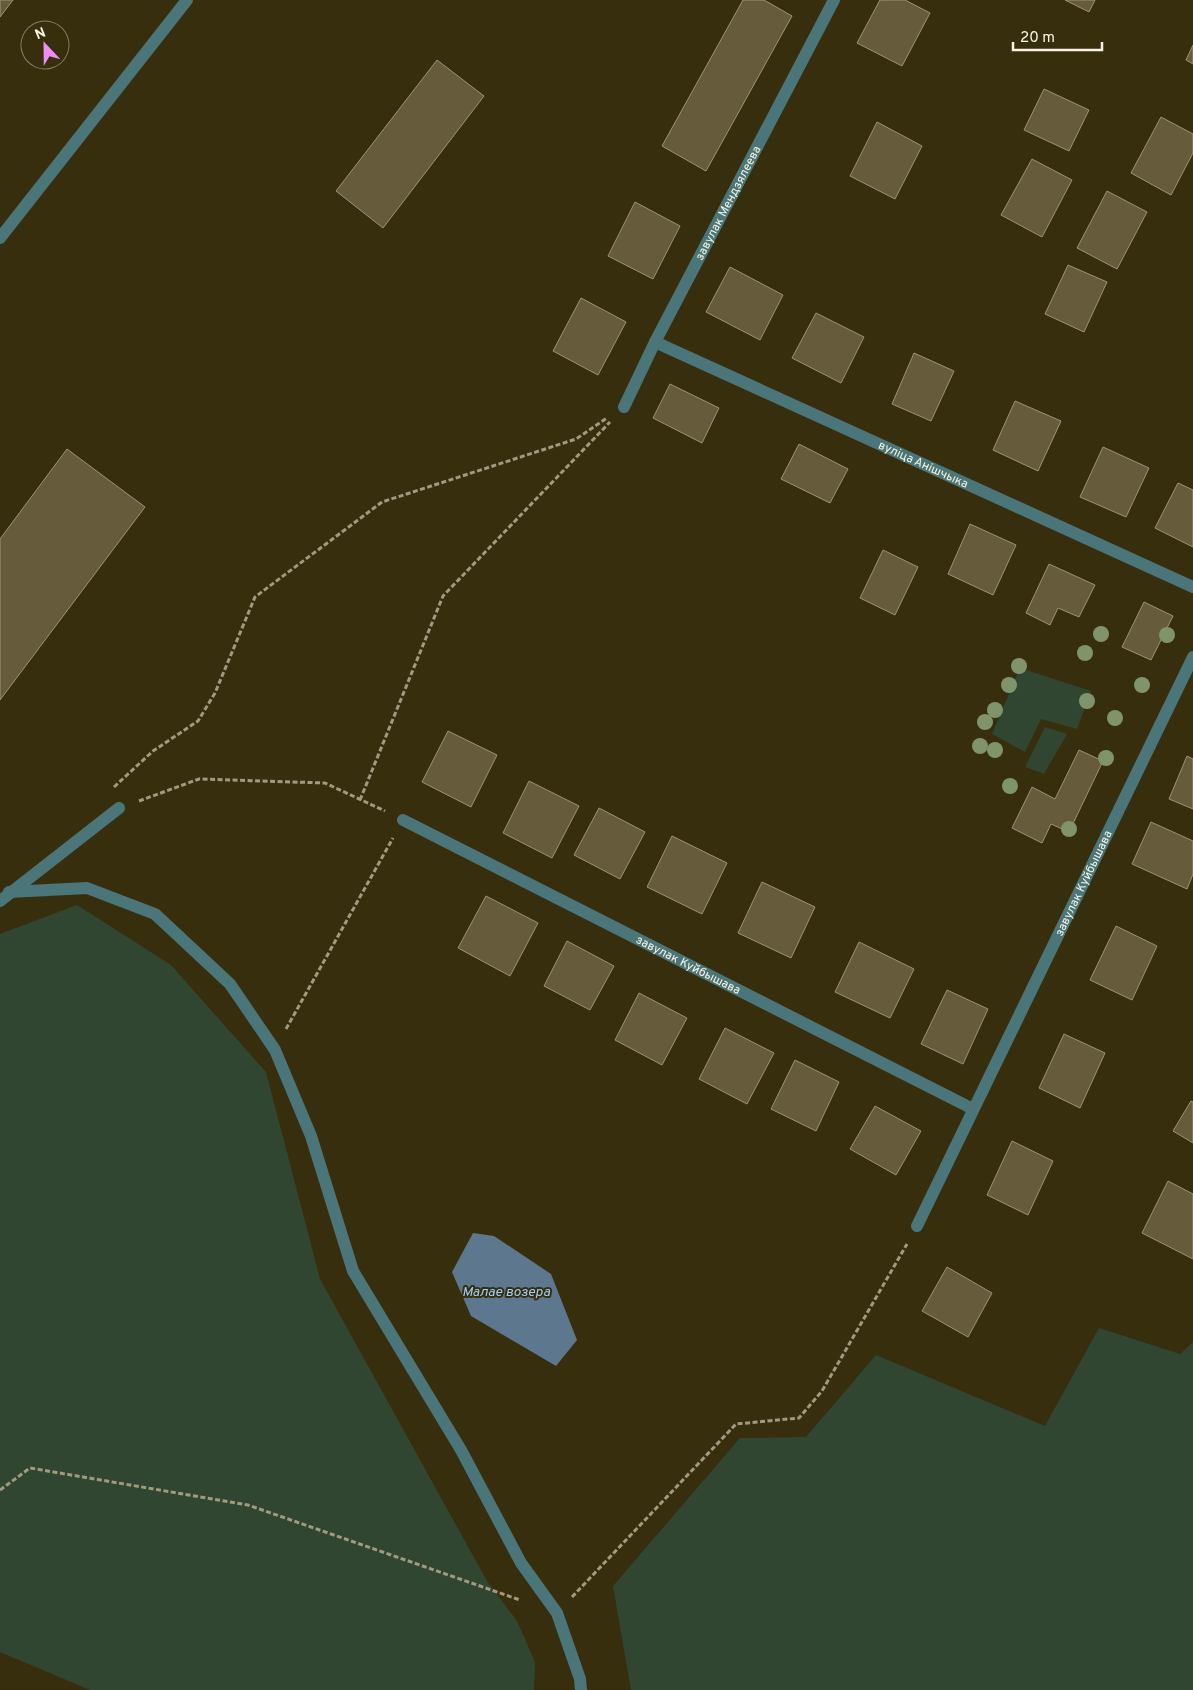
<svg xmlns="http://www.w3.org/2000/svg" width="1193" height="1690" viewBox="0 0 1193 1690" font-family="Overpass,sans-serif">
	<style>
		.green { fill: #314630 }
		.water { fill: #5d778f }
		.building { fill: #665c3b; stroke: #9e9371 }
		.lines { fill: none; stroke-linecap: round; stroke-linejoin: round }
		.path { stroke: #a19a81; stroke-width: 3; stroke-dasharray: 5 2.5; stroke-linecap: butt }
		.lane { stroke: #4a7679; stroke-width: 12 }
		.street { stroke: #4a7679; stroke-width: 12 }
		.tree { fill: #80946c }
		.labels { text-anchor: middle; stroke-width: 4; stroke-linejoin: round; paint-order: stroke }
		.street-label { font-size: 12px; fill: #f9f4e1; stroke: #372e0e }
		.water-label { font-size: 14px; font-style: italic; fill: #a0cdf9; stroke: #372e0e }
	</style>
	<rect width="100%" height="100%" fill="#372e0e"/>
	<g class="green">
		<polygon points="1020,668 1091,691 1077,729 1041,719 1025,752 992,734"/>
		<polygon points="1045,727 1067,734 1044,774 1025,767"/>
		<polygon points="77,905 171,965 266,1072 320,1279 487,1581 517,1621 535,1662 534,1690 90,1690 0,1652 0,934"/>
		<polygon points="1099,1328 1180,1354 1193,1342 1193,1690 631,1690 613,1586 740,1438 806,1437 876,1355 1045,1426"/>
	</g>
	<polygon class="water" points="473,1233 494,1236 551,1274 577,1340 556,1366 471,1316 452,1272"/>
	<g class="building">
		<polygon points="0,0 13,0 0,17"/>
		<polygon points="743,0 764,0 792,16 706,171 662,146"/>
		<polygon points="880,0 905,0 930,13 902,66 857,43"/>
		<polygon points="1065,0 1095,0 1089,12"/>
		<polygon points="1193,45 1193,64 1186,60"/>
		<polygon points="437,60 484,96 383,228 336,191"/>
		<polygon points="1044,89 1089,110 1069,151 1024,130"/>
		<polygon points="1161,117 1193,134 1193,153 1171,195 1131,173"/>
		<polygon points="877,122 922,146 895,199 850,176"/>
		<polygon points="1032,159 1072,180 1042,237 1001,215"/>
		<polygon points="1107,191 1147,212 1117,269 1077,248"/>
		<polygon points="635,202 680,226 653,279 608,256"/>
		<polygon points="1068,265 1107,282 1084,332 1045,314"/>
		<polygon points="730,267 783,295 760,340 706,312"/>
		<polygon points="581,298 626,322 598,375 553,351"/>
		<polygon points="816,313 864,337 841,383 792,358"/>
		<polygon points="914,353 954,371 931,421 892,404"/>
		<polygon points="670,384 719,408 702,443 653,418"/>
		<polygon points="1015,401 1061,421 1038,471 993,450"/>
		<polygon points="799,444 848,469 830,503 781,479"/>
		<polygon points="1103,447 1149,468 1126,517 1080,497"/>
		<polygon points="67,449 145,507 0,700 0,539"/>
		<polygon points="1178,483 1193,490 1193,547 1155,528"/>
		<polygon points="970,524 1016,545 993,595 948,574"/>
		<polygon points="883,550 918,567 895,615 860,598"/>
		<polygon points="1049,564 1095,585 1079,617 1058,608 1050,625 1026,613"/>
		<polygon points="1144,602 1173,616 1151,660 1122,647"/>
		<polygon points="448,731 497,755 471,807 422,782"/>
		<polygon points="1079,750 1103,761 1069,832 1051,824 1042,843 1012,828 1032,787 1055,799"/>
		<polygon points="1187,756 1193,759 1193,809 1169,799"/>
		<polygon points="529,781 579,806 552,858 503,833"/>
		<polygon points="599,808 645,832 620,879 574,855"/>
		<polygon points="1151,822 1193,841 1193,874 1187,889 1132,864"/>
		<polygon points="672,836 727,863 702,914 647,887"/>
		<polygon points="762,882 815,907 791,958 738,933"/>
		<polygon points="486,896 538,923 510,976 458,948"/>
		<polygon points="1116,926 1157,946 1132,1000 1090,980"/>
		<polygon points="567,941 614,966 590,1010 544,986"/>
		<polygon points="859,942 914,969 890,1018 835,992"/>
		<polygon points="947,990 988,1009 963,1064 921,1044"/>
		<polygon points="639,993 687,1018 662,1065 615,1040"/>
		<polygon points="725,1028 774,1053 747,1104 699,1079"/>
		<polygon points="1064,1034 1105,1053 1080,1108 1039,1088"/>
		<polygon points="795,1060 839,1082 816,1131 771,1109"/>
		<polygon points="1191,1101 1193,1102 1193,1143 1173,1131"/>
		<polygon points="875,1106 921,1131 896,1175 850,1149"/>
		<polygon points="1012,1141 1053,1161 1028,1215 987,1195"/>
		<polygon points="1168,1181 1193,1194 1193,1259 1142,1233"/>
		<polygon points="947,1267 992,1293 968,1337 922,1311"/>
	</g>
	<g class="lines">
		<g class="path">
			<polyline points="114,787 153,751 198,721 215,693 255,597 382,502 576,439 607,418"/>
			<polyline points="360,800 443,596 610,422"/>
			<polyline points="139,801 199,779 325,783 385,811"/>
			<polyline points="286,1029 393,838"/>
			<polyline points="0,1490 30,1468 248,1505 520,1600"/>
			<polyline points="572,1597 736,1424 799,1418 822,1391 907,1244"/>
		</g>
		<polyline class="lane" points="0,238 187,0"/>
		<g class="street">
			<path id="s1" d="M655,342L1193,587"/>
			<path id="s2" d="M624,407L655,342L834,0"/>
			<path id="s3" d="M403,820L973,1109"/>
			<polyline points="9,892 87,888 155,914 230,984 275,1050 311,1136 353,1271 461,1450 521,1563 557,1613 580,1679 581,1690"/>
			<polyline points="0,901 119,808"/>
			<path id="s4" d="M917,1226L1193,657"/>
		</g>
	</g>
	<g class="tree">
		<circle cx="1101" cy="634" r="8"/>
		<circle cx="1167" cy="635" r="8"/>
		<circle cx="1085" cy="653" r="8"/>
		<circle cx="1019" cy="666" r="8"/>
		<circle cx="1009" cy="685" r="8"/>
		<circle cx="1142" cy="685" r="8"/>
		<circle cx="1087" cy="701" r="8"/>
		<circle cx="995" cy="710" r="8"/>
		<circle cx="1115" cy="718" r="8"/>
		<circle cx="985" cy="722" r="8"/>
		<circle cx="980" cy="746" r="8"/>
		<circle cx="995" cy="750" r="8"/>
		<circle cx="1106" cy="758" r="8"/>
		<circle cx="1010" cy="786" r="8"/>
		<circle cx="1069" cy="829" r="8"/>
	</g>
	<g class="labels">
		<g class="street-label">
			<text dy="4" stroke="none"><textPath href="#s2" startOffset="229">завулак Мендзялеева</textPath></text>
			<text dy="4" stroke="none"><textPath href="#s1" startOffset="295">вуліца Анішчыка</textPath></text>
			<text dy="4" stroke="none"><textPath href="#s4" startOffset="381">завулак Куйбышава</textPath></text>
			<text dy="4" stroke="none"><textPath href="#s3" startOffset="320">завулак Куйбышава</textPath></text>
		</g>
		<g class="water-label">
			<text x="506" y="1296">Малае возера</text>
		</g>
	</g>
	<g transform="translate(45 45) rotate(338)"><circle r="24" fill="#372e0e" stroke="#857d62"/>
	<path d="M0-4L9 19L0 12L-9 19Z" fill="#ee8cf8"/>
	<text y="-8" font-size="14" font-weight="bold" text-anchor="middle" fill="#f9f4e1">N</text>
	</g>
	<path d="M1013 42v8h89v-8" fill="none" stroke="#f9f4e1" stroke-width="2.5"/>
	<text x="1020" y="42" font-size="15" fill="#f9f4e1" stroke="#372e0e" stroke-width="4" paint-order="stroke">20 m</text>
</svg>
